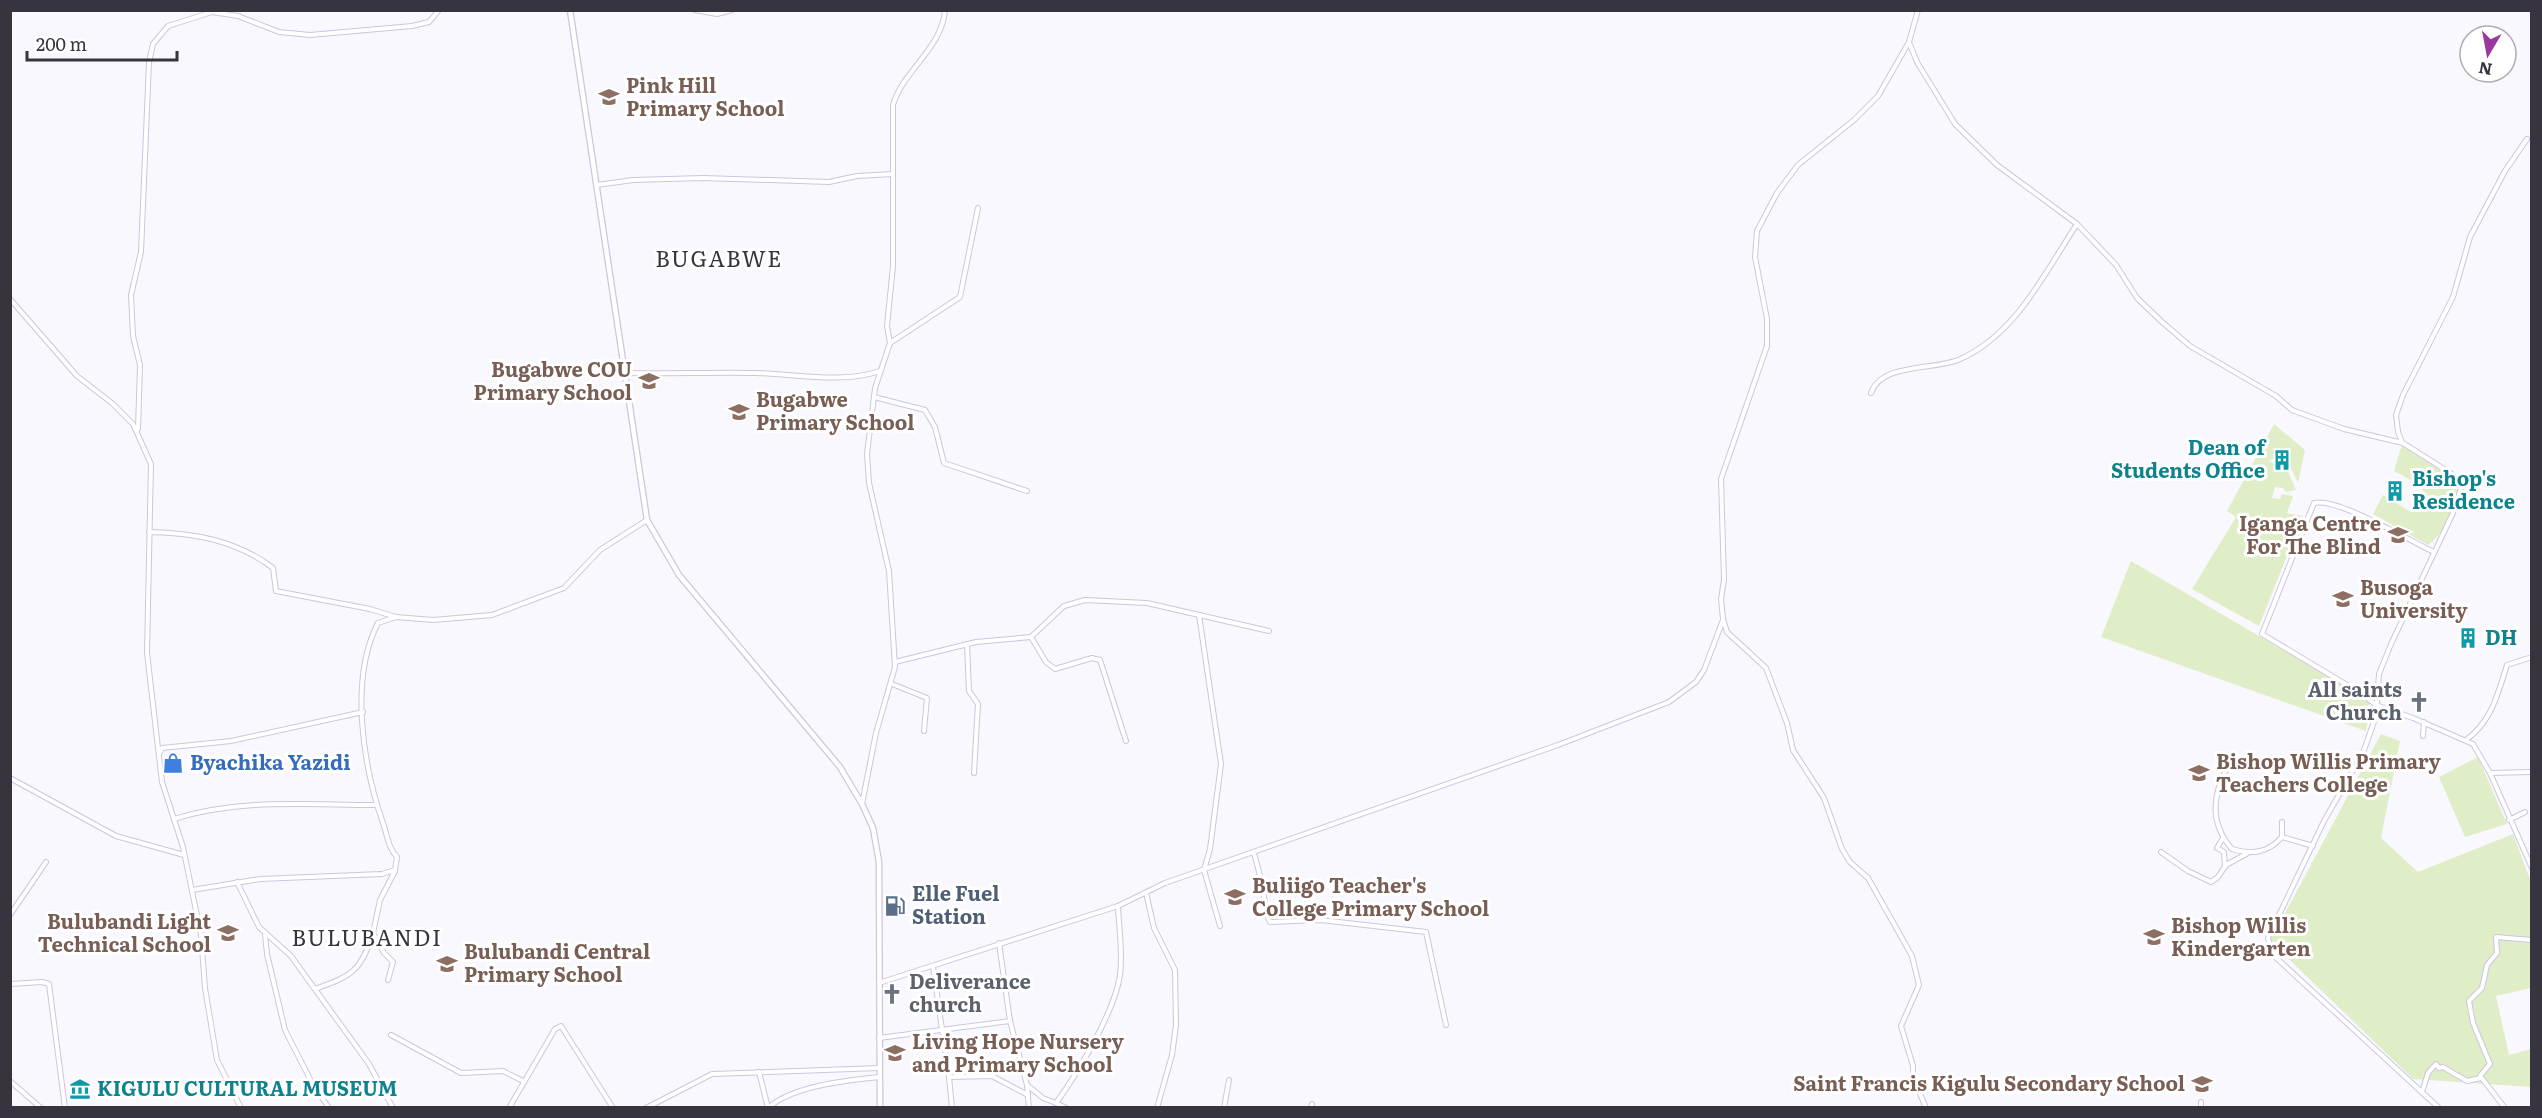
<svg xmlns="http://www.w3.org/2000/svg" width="2542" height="1118" viewBox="0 0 2542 1118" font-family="Literata,serif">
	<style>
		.green { fill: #e0eec7 }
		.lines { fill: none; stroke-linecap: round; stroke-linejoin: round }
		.minor-casing { stroke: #cdc5e2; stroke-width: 6 }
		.tertiary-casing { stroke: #cdc5e2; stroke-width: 7 }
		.minor { stroke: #fff; stroke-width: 4 }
		.tertiary { stroke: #fff; stroke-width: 4.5 }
		.labels { text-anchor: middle; stroke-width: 6; stroke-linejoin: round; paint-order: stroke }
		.education-label { font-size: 20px; font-weight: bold; fill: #785e54; stroke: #fff; text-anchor: start }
		.culture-label { font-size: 20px; font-weight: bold; fill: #0d838f; stroke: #fff; text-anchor: start }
		.worship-label { font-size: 20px; font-weight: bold; fill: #5b616d; stroke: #fff; text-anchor: end }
		.shop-label { font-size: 20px; font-weight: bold; fill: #366cbe; stroke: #fff; text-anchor: start }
		.service-label { font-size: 20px; font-weight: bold; fill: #4e5e75; stroke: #fff; text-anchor: start }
		.quarter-label { font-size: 22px; letter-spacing: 1.5px; fill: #37333f; stroke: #fff }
	</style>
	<rect width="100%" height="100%" fill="#f9f8fe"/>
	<g class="green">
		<polygon points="2274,424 2305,450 2298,483 2288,462 2290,459 2283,453 2269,461 2283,469 2286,467 2296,490 2286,492 2283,488 2275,487 2272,498 2280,499 2282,494 2293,496 2287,513 2303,516 2259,626 2192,589 2236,517 2227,511"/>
		<path d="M2402,444L2451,475L2459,485C2453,507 2448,531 2428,545L2373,514L2383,495L2411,512L2424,487L2394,471Z"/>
		<polygon points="2131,561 2370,701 2366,731 2101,637"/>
		<polygon points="2381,734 2400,741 2381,838 2418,872 2513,834 2531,882 2531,988 2496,996 2509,1055 2531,1049 2531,1087 2413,1079 2270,941"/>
		<polygon points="2478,757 2507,824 2465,837 2439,777"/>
	</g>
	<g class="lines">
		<g class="minor-casing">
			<g id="minor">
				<polyline points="695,10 717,14 732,10"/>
				<polyline points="1918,10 1909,42 1917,62 1955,124 1997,165 2077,224 2116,265 2137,298 2161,321 2190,346 2276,396 2292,410 2344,429 2403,443 2452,474 2462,485 2453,513 2391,644 2379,674 2376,716 2363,753 2324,821 2268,938 2272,954 2439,1108"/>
				<polyline points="1909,42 1878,96 1854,120 1798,165 1777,193 1757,231 1755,257 1767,319 1767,346 1721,479 1724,580 1721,599 1723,619 1727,632 1766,668 1787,723 1793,750 1824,798 1842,849 1850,862 1868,878 1912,956 1919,985 1901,1026 1913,1066 1913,1077 1926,1108"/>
				<polyline points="597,185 633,180 703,178 829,182 857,176 893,174"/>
				<polyline points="10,299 77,376 113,404 133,424 151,464 147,653 162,782 183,847 201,935 205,988 217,1060 241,1108"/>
				<polyline points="890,343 960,297 978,208"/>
				<path d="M627,373C670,374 713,372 756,373C796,374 841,384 880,371"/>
				<path d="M1871,393C1881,363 1934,370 1958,360C2015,336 2044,274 2077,224"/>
				<polyline points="874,397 925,410 935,427 944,463 1027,491"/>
				<polyline points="138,429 140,365 133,336 131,295 141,252 149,62 153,44 168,26 212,12 238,16 279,32 310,35 412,26 429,22 439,10"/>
				<polyline points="2402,442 2398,432 2396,415 2403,395 2453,297 2470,237 2505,171 2527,139"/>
				<path d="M149,532C194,533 236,540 273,568L276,591L370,609L396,617"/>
				<path d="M2434,552C2410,541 2337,497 2314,503L2262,634L2362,694L2376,705L2413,718L2473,744L2490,773L2532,868"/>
				<polyline points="1199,615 1221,764 1210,849 1204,870 1220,926"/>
				<polyline points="1031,637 1046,662 1055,669 1092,658 1100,660 1126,741"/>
				<polyline points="967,644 969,691 978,704 974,773"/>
				<polyline points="895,662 976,642 1031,637 1064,606 1085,600 1147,603 1269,631"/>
				<polyline points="892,684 927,698 924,731"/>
				<polyline points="2423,736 2424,722"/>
				<path d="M2466,740C2492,721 2498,693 2507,665L2532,657"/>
				<polyline points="159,754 162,748 231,741 363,712"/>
				<path d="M2227,768C2212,796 2210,824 2232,849C2252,855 2268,853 2282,837L2313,846"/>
				<polyline points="2490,773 2532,772"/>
				<polyline points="10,778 116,836 184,855"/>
				<path d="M862,804L876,733L895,667L889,571L869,483L867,454L875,388L890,343L887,326L893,266V105C903,70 942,49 945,10"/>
				<path d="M174,819C241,798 307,805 376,805"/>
				<polyline points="2509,820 2525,812"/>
				<polyline points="2282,822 2282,837"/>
				<polyline points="2223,838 2217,848 2224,852 2225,867"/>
				<polyline points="2161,852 2188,871 2211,882 2218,877 2226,865 2248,853"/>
				<polyline points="1254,853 1263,887 1266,914 1270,922 1321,920 1426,932 1446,1025"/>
				<polyline points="237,882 259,927 291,956 369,1064 393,1108"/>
				<path d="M192,890L260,879L382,874L395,870L397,857C388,848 387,834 383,823C363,766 349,679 378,623L396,617L433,620L492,615L564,588L600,550L647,520"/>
				<polyline points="1146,893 1154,928 1175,970 1176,1025 1172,1055 1157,1108"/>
				<polyline points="10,915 46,862"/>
				<polyline points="265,934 267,954 285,1030 312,1083 329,1108"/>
				<polyline points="999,943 1010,1021 1027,1085 1029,1108"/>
				<polyline points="933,967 949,1077 992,1076 1028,1095"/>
				<polyline points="388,980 393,962 384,953 373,933 380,900 395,871"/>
				<polyline points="879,983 1118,906 1165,883 1558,745 1669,702 1696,682 1704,670 1723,620"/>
				<polyline points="10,984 42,982 49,984 65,1108"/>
				<path d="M315,989C351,976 361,972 373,933"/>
				<polyline points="391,1035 461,1073 503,1071 523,1081"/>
				<polyline points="879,1038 1010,1021"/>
				<polyline points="759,1072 768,1108"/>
				<polyline points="949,1077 952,1108"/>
				<polyline points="10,1081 41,1108"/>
				<path d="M1027,1085L1043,1098L1056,1103C1078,1073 1115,1011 1120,975C1123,953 1119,929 1118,906"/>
				<polyline points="2422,1092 2428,1073 2436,1064 2439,1068 2443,1067 2467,1081 2481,1078"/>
				<polyline points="2201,1102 2201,1108"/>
				<polyline points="1056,1103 1066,1108"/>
				<polyline points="509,1108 555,1029 561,1026 613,1108"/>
				<polyline points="646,1108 712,1074 879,1068"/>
				<path d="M768,1108C794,1085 846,1081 879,1077"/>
				<polyline points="1224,1108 1229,1080"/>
				<polyline points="1311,1108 1312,1104"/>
				<polyline points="2505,1108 2480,1076 2490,1064 2473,1023 2469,1001 2482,988 2487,965 2497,953 2496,937 2532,940"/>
			</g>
		</g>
		<g class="tertiary-casing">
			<polyline id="tertiary" points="570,10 647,520 679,575 840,767 862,804 873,828 879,862 880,1108"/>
		</g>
		<use href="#minor" class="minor"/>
		<use href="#tertiary" class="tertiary"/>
	</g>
	<defs>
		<g id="school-bare" transform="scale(1.62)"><path d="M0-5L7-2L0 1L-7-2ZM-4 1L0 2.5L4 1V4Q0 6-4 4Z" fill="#8d6e63" stroke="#fff" stroke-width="2.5" paint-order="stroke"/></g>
		<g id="building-bare" transform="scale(1.62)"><path d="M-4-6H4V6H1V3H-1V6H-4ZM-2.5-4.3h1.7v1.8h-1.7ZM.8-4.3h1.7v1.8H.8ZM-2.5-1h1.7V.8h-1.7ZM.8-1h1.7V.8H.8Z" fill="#0f9aa8" stroke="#fff" stroke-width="2.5" paint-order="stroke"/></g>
		<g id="university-bare" transform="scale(1.62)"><path d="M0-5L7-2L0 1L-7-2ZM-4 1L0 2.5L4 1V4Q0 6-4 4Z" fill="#8d6e63" stroke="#fff" stroke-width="2.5" paint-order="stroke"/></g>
		<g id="church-bare" transform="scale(1.62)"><path d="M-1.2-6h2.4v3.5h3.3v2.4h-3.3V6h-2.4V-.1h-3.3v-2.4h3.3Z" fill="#6b7280" stroke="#fff" stroke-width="2.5" paint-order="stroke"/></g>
		<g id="shop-bare" transform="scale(1.62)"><path d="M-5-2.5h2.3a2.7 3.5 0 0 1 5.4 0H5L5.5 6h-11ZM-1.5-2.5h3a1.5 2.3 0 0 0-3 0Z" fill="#3f7fe0" stroke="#fff" stroke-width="2.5" paint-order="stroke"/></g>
		<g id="fuel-bare" transform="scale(1.62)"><path d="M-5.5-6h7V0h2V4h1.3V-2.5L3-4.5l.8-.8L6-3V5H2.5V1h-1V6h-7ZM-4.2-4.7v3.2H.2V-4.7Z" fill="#5c6f8a" stroke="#fff" stroke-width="2.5" paint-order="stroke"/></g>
		<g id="museum-bare" transform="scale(1.62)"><path d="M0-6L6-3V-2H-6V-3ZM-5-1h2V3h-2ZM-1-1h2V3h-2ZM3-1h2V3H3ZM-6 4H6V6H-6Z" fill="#0f9aa8" stroke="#fff" stroke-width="2.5" paint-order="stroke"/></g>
	</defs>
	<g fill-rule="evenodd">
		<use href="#school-bare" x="609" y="97"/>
		<use href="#school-bare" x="649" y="381"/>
		<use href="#school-bare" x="739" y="412"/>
		<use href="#building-bare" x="2282" y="460"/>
		<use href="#building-bare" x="2395" y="491"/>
		<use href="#school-bare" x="2398" y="535"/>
		<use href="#university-bare" x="2343" y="599"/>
		<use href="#building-bare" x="2468" y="638"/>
		<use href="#church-bare" x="2419" y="702"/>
		<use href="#shop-bare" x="173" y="763"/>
		<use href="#school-bare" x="2199" y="773"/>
		<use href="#school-bare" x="1235" y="897"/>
		<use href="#fuel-bare" x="895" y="906"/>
		<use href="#school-bare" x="228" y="933"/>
		<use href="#school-bare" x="2154" y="937"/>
		<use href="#school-bare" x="447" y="964"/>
		<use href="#church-bare" x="892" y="994"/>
		<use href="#school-bare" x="895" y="1053"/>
		<use href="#school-bare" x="2202" y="1084"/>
		<use href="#museum-bare" x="80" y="1089"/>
	</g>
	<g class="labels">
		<g class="education-label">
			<text x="626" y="93">Pink Hill<tspan x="626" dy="23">Primary School</tspan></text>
			<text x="632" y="377" text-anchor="end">Bugabwe COU<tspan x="632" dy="23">Primary School</tspan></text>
			<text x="756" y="407">Bugabwe<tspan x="756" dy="23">Primary School</tspan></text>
			<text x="2381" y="531" text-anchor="end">Iganga Centre<tspan x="2381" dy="23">For The Blind</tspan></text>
			<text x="2360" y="595">Busoga<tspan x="2360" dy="23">University</tspan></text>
			<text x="2216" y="769">Bishop Willis Primary<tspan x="2216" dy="23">Teachers College</tspan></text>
			<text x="1252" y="893">Buliigo Teacher's<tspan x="1252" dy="23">College Primary School</tspan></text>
			<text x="211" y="929" text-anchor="end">Bulubandi Light<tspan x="211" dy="23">Technical School</tspan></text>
			<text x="2171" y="933">Bishop Willis<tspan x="2171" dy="23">Kindergarten</tspan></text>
			<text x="464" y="959">Bulubandi Central<tspan x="464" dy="23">Primary School</tspan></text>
			<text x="912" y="1049">Living Hope Nursery<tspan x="912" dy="23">and Primary School</tspan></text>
			<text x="2185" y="1091" text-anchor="end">Saint Francis Kigulu Secondary School</text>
		</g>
		<g class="culture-label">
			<text x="2265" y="455" text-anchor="end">Dean of<tspan x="2265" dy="23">Students Office</tspan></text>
			<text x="2412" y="486">Bishop's<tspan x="2412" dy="23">Residence</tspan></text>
			<text x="2485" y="645">DH</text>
			<text x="97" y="1096">KIGULU CULTURAL MUSEUM</text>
		</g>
		<g class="worship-label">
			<text x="2402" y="697">All saints<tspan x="2402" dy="23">Church</tspan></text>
			<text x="909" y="989" text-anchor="start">Deliverance<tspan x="909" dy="23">church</tspan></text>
		</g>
		<g class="shop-label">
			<text x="190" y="770">Byachika Yazidi</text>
		</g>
		<g class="service-label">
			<text x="912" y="901">Elle Fuel<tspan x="912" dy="23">Station</tspan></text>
		</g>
		<g class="quarter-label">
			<text x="719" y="267">BUGABWE</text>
			<text x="367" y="946">BULUBANDI</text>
		</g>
	</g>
	<rect width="2542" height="1118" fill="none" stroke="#37333f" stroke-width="24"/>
	<g transform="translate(2488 54) rotate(190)"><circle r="28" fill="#ffffff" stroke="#afadb2" stroke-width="1.5"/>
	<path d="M0-4.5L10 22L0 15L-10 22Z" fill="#9a389e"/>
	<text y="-9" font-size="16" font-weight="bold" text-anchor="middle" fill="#37333f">N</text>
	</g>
	<path d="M27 51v9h150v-9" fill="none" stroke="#37333f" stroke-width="3"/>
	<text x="36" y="51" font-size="18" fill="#37333f" stroke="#ffffff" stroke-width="4.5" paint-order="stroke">200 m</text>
</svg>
